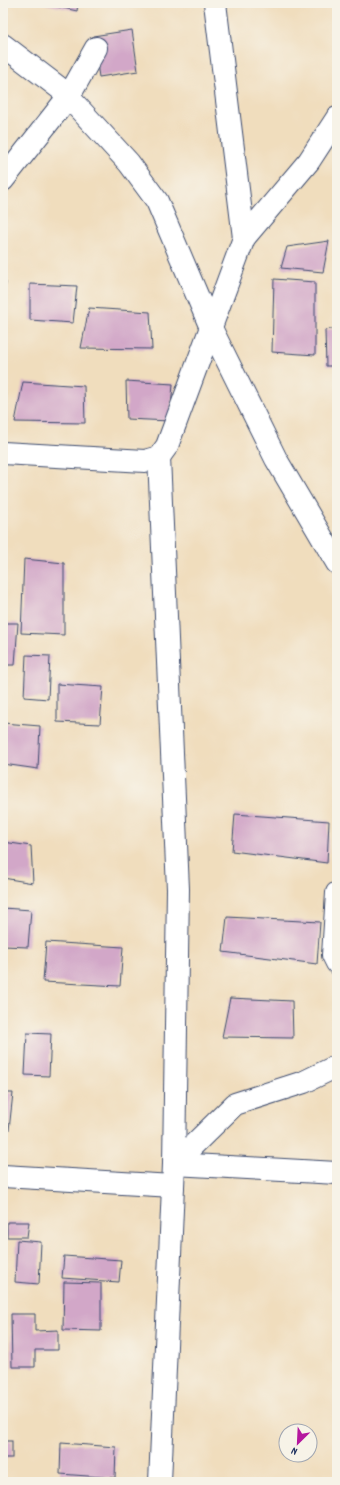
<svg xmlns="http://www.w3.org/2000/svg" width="340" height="1485" viewBox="0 0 340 1485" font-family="Dekko,sans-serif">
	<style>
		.building { fill: #d2a7c8 }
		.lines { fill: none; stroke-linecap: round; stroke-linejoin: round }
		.minor-casing { stroke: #3b496c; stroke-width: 24 }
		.minor { stroke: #fff; stroke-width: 22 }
	</style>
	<rect width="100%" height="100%" fill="#f7f3e8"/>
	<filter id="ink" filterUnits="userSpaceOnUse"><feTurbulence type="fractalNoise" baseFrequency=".025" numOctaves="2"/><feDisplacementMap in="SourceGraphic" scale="8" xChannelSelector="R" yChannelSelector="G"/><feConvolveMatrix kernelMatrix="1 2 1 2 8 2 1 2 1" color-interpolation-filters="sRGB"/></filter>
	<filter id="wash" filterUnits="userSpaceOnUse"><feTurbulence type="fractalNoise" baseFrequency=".012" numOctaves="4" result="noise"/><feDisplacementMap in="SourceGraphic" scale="16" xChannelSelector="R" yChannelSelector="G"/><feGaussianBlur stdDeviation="0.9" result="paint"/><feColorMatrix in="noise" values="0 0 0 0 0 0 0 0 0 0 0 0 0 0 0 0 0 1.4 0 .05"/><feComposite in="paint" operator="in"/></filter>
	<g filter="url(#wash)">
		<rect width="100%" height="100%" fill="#f0ddbd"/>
		<g id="blocks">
			<g class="building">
				<polygon points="46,3 78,3 77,11 46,4"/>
				<polygon points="132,30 138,71 99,77 93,36"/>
				<polygon points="329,241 323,272 281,268 287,247"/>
				<polygon points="274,279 315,282 315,355 272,352"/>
				<polygon points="3,281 6,282 4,300 3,300"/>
				<polygon points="30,284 77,286 73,323 30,320"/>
				<polygon points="89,308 150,312 152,349 81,348"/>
				<polygon points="337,328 337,366 326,366 325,330"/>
				<polygon points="126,381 173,384 170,421 127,419"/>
				<polygon points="23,382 84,386 85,423 15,422"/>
				<polygon points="3,384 5,384 7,422 3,422"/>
				<polygon points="24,559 64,563 64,635 21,633"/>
				<polygon points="3,623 18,623 15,665 3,665"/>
				<polygon points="26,655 50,656 48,699 24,697"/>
				<polygon points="57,684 103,687 100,724 57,722"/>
				<polygon points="3,723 40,726 38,769 3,764"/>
				<polygon points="235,814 329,821 327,863 232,851"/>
				<polygon points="3,842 31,846 33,883 3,878"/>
				<polygon points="3,908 31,910 28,947 3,946"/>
				<polygon points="227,917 320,922 317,964 223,952"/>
				<polygon points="46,942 123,947 120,986 43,982"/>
				<polygon points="230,998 292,1001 293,1038 222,1037"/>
				<polygon points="27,1033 51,1034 49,1076 25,1075"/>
				<polygon points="3,1093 13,1093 9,1130 3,1130"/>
				<polygon points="7,1222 29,1222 27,1237 7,1237"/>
				<polygon points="17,1240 41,1242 39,1284 15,1282"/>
				<polygon points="64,1256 121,1260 119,1282 62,1278"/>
				<polygon points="64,1282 101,1283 101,1331 63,1330"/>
				<polygon points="11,1314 35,1314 35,1331 58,1330 58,1350 35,1350 35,1367 12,1367"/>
				<rect x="3" y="1441" width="9" height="17"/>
				<polygon points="61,1443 116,1447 115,1478 60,1474"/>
			</g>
		</g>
	</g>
	<g filter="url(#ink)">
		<use href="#blocks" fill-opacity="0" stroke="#3b496c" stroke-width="1"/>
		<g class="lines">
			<g class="minor-casing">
				<g id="minor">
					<polyline points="215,3 244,238"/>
					<polyline points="3,45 62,90 129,163 157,201 211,328 276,459 337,563"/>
					<polyline points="3,180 69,96 96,48"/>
					<polyline points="3,453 145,461 159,457 167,446 244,238 309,161 337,118"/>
					<polyline points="159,457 178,889 174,1164 160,1482"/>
					<polyline points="337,893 333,955 337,963"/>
					<polyline points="174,1164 235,1104 304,1082 337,1066"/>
					<polyline points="174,1164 337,1173"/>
					<polyline points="3,1176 173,1186"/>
				</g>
			</g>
			<use href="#minor" class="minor"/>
		</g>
	</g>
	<rect width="340" height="1485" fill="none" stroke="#f7f3e8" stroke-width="16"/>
	<g transform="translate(298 1443) rotate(204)"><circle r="19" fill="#f7f3e8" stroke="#9fa5b1"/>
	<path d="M0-3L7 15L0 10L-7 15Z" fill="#b5179e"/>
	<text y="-6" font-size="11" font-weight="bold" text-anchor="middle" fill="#1b2f5e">N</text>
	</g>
</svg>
